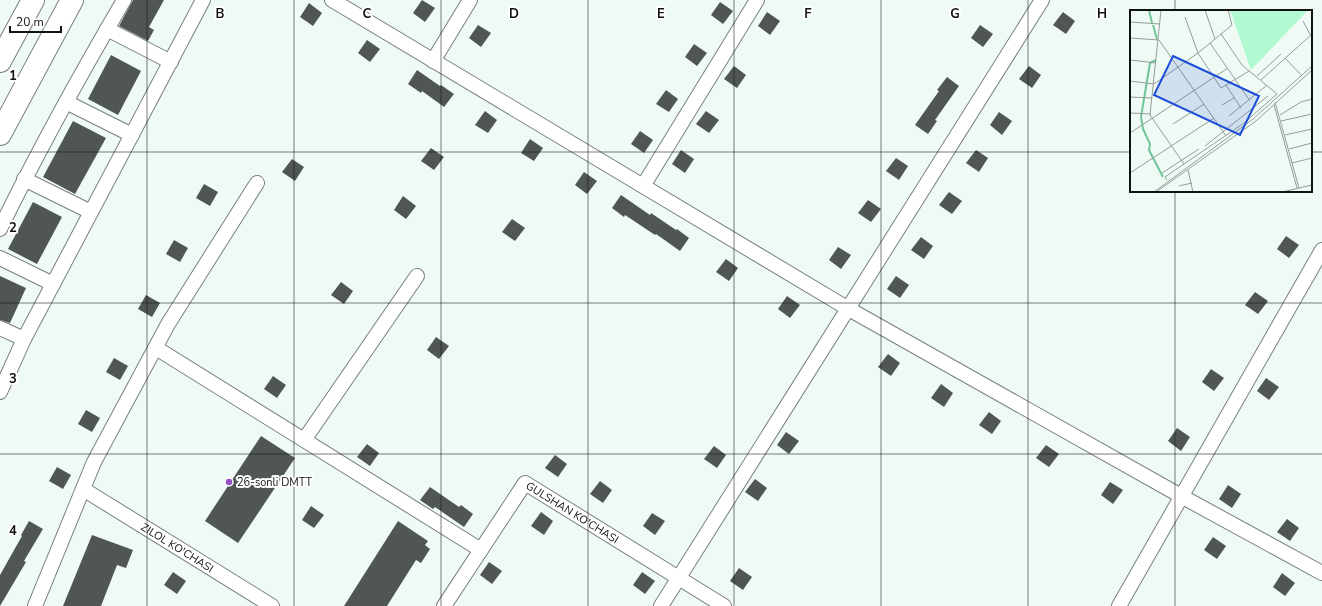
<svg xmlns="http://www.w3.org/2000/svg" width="1322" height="606" viewBox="0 0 1322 606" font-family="'Nunito Sans',sans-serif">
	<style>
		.building { fill: #505753 }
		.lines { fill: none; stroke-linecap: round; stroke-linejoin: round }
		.street-casing { stroke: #78807b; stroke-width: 16 }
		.primary-casing { stroke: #78807b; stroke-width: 24 }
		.street { stroke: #fff; stroke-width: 14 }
		.primary { stroke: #fff; stroke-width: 22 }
		.grid { fill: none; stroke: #0f1210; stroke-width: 1; stroke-opacity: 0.55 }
		.poi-dot { fill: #9852c6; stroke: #fff; stroke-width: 1.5 }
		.labels { text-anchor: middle; stroke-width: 4; stroke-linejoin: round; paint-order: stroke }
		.poi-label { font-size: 11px; fill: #0f1210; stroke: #fff; text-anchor: start }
		.street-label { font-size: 11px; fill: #0f1210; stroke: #fff }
		.inset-river { fill: none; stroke: #6dc798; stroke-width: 2 }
		.inset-road { fill: none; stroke: #969d99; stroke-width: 1 }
		.view { fill: #1d4ed8; fill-opacity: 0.15; stroke: #1d4ed8; stroke-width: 2 }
		.inset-edge { fill: none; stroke: #0f1210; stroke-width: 2 }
		.grid-label { font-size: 13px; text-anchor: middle; font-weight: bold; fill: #0f1210; stroke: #fff; stroke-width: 4; stroke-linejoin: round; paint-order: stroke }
	</style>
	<rect width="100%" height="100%" fill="#f0faf4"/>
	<g class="building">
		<polygon points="133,0 164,0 149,27 154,30 148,41 119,26"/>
		<polygon points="422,0 435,8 425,22 413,13"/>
		<polygon points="720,2 733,11 723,24 711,15"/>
		<polygon points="309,3 322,13 313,26 300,17"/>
		<polygon points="767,12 780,21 770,35 758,26"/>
		<polygon points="1063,12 1075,21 1066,34 1053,25"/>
		<polygon points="478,25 491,33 481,47 469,38"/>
		<polygon points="980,25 993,34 983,47 971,38"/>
		<polygon points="367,40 380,49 370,62 358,53"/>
		<polygon points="694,44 707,53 697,66 685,57"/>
		<polygon points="111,55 141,71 118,115 88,99"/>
		<polygon points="734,66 746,75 737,88 724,79"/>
		<polygon points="1029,66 1041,75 1032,88 1019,79"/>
		<polygon points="417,70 440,86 441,85 454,94 444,107 422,91 421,93 408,84"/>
		<polygon points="947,77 959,86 935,120 937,121 928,134 915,125 939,91 937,90"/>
		<polygon points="666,90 678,99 669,112 656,104"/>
		<polygon points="485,111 497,120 488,133 475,125"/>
		<polygon points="706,111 719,120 709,133 696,124"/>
		<polygon points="999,112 1012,121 1002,135 990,125"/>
		<polygon points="73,121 106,138 75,194 43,177"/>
		<polygon points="640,131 653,140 644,153 631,144"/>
		<polygon points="530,139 543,148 534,161 521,153"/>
		<polygon points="431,148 444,157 434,170 421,161"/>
		<polygon points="681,150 694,159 685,173 672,164"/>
		<polygon points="976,150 988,158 979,172 966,163"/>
		<polygon points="896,158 908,166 899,180 886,171"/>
		<polygon points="292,159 304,167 295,181 282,172"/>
		<polygon points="584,172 597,181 587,194 575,185"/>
		<polygon points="204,184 218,192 210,206 196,198"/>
		<polygon points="949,192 962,201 952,214 939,205"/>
		<polygon points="621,195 650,215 651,213 676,230 677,229 689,238 680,251 656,234 655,235 625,215 624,217 612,208"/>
		<polygon points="403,196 416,206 406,219 394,210"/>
		<polygon points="868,200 881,209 871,222 858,213"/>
		<polygon points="33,202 62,217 37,264 8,249"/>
		<polygon points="512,219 525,228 515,241 502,232"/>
		<polygon points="1286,236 1299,245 1289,258 1277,249"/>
		<polygon points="921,237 933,246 924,259 911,250"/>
		<polygon points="174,240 188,248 180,262 166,254"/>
		<polygon points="838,247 851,255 841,269 829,260"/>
		<polygon points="726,259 738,268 729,281 716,272"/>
		<polygon points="0,276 26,288 10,323 0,320"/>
		<polygon points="896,276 909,285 900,298 887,289"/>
		<polygon points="341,282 353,291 344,304 331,295"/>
		<polygon points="1255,292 1268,301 1258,314 1245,305"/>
		<polygon points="146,295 160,303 152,317 138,309"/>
		<polygon points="787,296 800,305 790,318 778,309"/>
		<polygon points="436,337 449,346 439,359 427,350"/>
		<polygon points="888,354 900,363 891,376 878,367"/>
		<polygon points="114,358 128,366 120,380 106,372"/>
		<polygon points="1211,369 1224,378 1214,391 1202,382"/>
		<polygon points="273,376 286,385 277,398 264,389"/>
		<polygon points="1266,378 1279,387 1269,400 1257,391"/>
		<polygon points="941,384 953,393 944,407 931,398"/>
		<polygon points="86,410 100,418 92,432 78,424"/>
		<polygon points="989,412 1001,421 992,434 979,425"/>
		<polygon points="1177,428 1190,437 1181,451 1168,441"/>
		<polygon points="786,432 799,441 789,454 777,445"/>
		<polygon points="261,436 295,458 238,543 205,521"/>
		<polygon points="367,444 379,453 370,466 357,457"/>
		<polygon points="1046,445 1059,454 1049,467 1036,458"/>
		<polygon points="714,446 726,455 717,468 704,459"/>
		<polygon points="555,455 567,464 558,477 545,468"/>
		<polygon points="57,467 71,475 63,489 49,481"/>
		<polygon points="755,479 767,488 758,501 745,492"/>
		<polygon points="600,481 612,490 603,503 590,494"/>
		<polygon points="1110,482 1123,490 1113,504 1101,495"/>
		<polygon points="1228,485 1241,494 1232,508 1219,499"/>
		<polygon points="430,487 459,507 461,505 473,514 464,527 435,507 433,509 420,500"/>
		<polygon points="311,506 324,515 314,528 302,520"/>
		<polygon points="541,512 553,521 544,535 531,526"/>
		<polygon points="652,513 665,521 655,535 643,526"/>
		<polygon points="1287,519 1299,528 1290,541 1277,532"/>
		<polygon points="29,521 43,529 24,561 26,562 0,606 0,575 22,536 21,535"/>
		<polygon points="398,521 428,541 425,545 430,549 421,563 416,560 387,606 344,606"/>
		<polygon points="92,535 133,550 126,568 117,565 101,606 63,606"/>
		<polygon points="1213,537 1226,546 1217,559 1204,550"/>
		<polygon points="489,562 502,571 492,584 480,575"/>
		<polygon points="739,568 752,577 743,590 730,581"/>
		<polygon points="173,572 186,581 177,594 164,585"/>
		<polygon points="642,572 655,581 645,594 633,585"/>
		<polygon points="1282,573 1295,583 1285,596 1273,587"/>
	</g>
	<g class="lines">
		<g class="street-casing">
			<g id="street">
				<polyline points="332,0 847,308 1181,496 1322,573"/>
				<polyline points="107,29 171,62"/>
				<polyline points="433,61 470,0"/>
				<polyline points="66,102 132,135"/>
				<polyline points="24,179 91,212"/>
				<polyline points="643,186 757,0"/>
				<path d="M0,229C38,151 80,75 124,0"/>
				<polyline points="0,258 53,284"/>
				<polyline points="0,328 24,339"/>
				<polyline points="156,348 481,550"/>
				<polyline points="0,392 24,339 203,0"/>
				<polyline points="304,440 417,276"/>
				<path id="s1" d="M83,489L272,606"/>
				<polyline points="35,606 94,462 168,324 257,183"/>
				<path id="s2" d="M444,606L525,483L724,606"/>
				<polyline points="661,606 1042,0"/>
				<polyline points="1119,606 1322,250"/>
			</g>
		</g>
		<g class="primary-casing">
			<g id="primary">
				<polyline points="0,61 33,0"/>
				<polyline points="0,134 72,0"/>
			</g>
		</g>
		<use href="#street" class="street"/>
		<use href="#primary" class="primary"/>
	</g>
	<path class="grid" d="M147,0V606M294,0V606M441,0V606M588,0V606M734,0V606M881,0V606M1028,0V606M1175,0V11M0,152H1131M1311,152H1322M1175,191V606M0,303H1322M0,454H1322"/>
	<circle class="poi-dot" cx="229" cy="482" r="4"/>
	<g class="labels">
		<g class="poi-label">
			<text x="237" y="486">26-sonli DMTT</text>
		</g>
		<g class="street-label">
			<text dy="4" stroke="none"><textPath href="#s2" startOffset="203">GULSHAN KO'CHASI</textPath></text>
			<text dy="4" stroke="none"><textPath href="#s1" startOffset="111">ZILOL KO'CHASI</textPath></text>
		</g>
	</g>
	<g transform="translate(1130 10)">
		<rect width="182" height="182" fill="#f0faf4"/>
		<path d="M100,0H178L121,60Z" fill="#b1f9d0"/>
		<path class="inset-river" d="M19,0L22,13M23,15L27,29M26,50L20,53L11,107L13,119L20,134L19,140L33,167"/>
		<path class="inset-road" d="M31,0L20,105L54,154M75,0L85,29M55,7L68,43L91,78L119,61M173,11L182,28M0,12L30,14M91,24L112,55L147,84M0,28L29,30L96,126M80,33L120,91M155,48L172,66M0,50L26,53M127,66L151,44M131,70L181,25M0,71L24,74L68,43L102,15L98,0M96,75L111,98M0,87L22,88M145,92L169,178M92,95L104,88M144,95L167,178M0,103L21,104M150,105L171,92L182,89M99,106L137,75M151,111L182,104M43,114L74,94M0,123L98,58M155,125L182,119M75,136L138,86M159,139L182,133M162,153L182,148M58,160L63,182M0,163L84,108M32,163L69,139M37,170L35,167L114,113L147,84M49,176L62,173M24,182L123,109L182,56M26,182L126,111L182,60M152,182L182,175"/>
		<path class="view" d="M43,46L129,86L110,125L24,85Z"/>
		<rect width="182" height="182" class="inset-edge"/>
	</g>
	<g class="grid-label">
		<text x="220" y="18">B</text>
		<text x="367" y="18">C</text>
		<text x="514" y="18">D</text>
		<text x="661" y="18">E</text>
		<text x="808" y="18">F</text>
		<text x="955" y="18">G</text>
		<text x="1102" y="18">H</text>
		<text x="13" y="80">1</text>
		<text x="13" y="232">2</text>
		<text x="13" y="383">3</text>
		<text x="13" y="535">4</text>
	</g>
	<path d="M10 26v6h51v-6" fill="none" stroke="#0f1210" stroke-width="2"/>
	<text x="16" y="26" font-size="12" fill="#0f1210" stroke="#ffffff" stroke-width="3" paint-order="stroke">20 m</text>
</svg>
